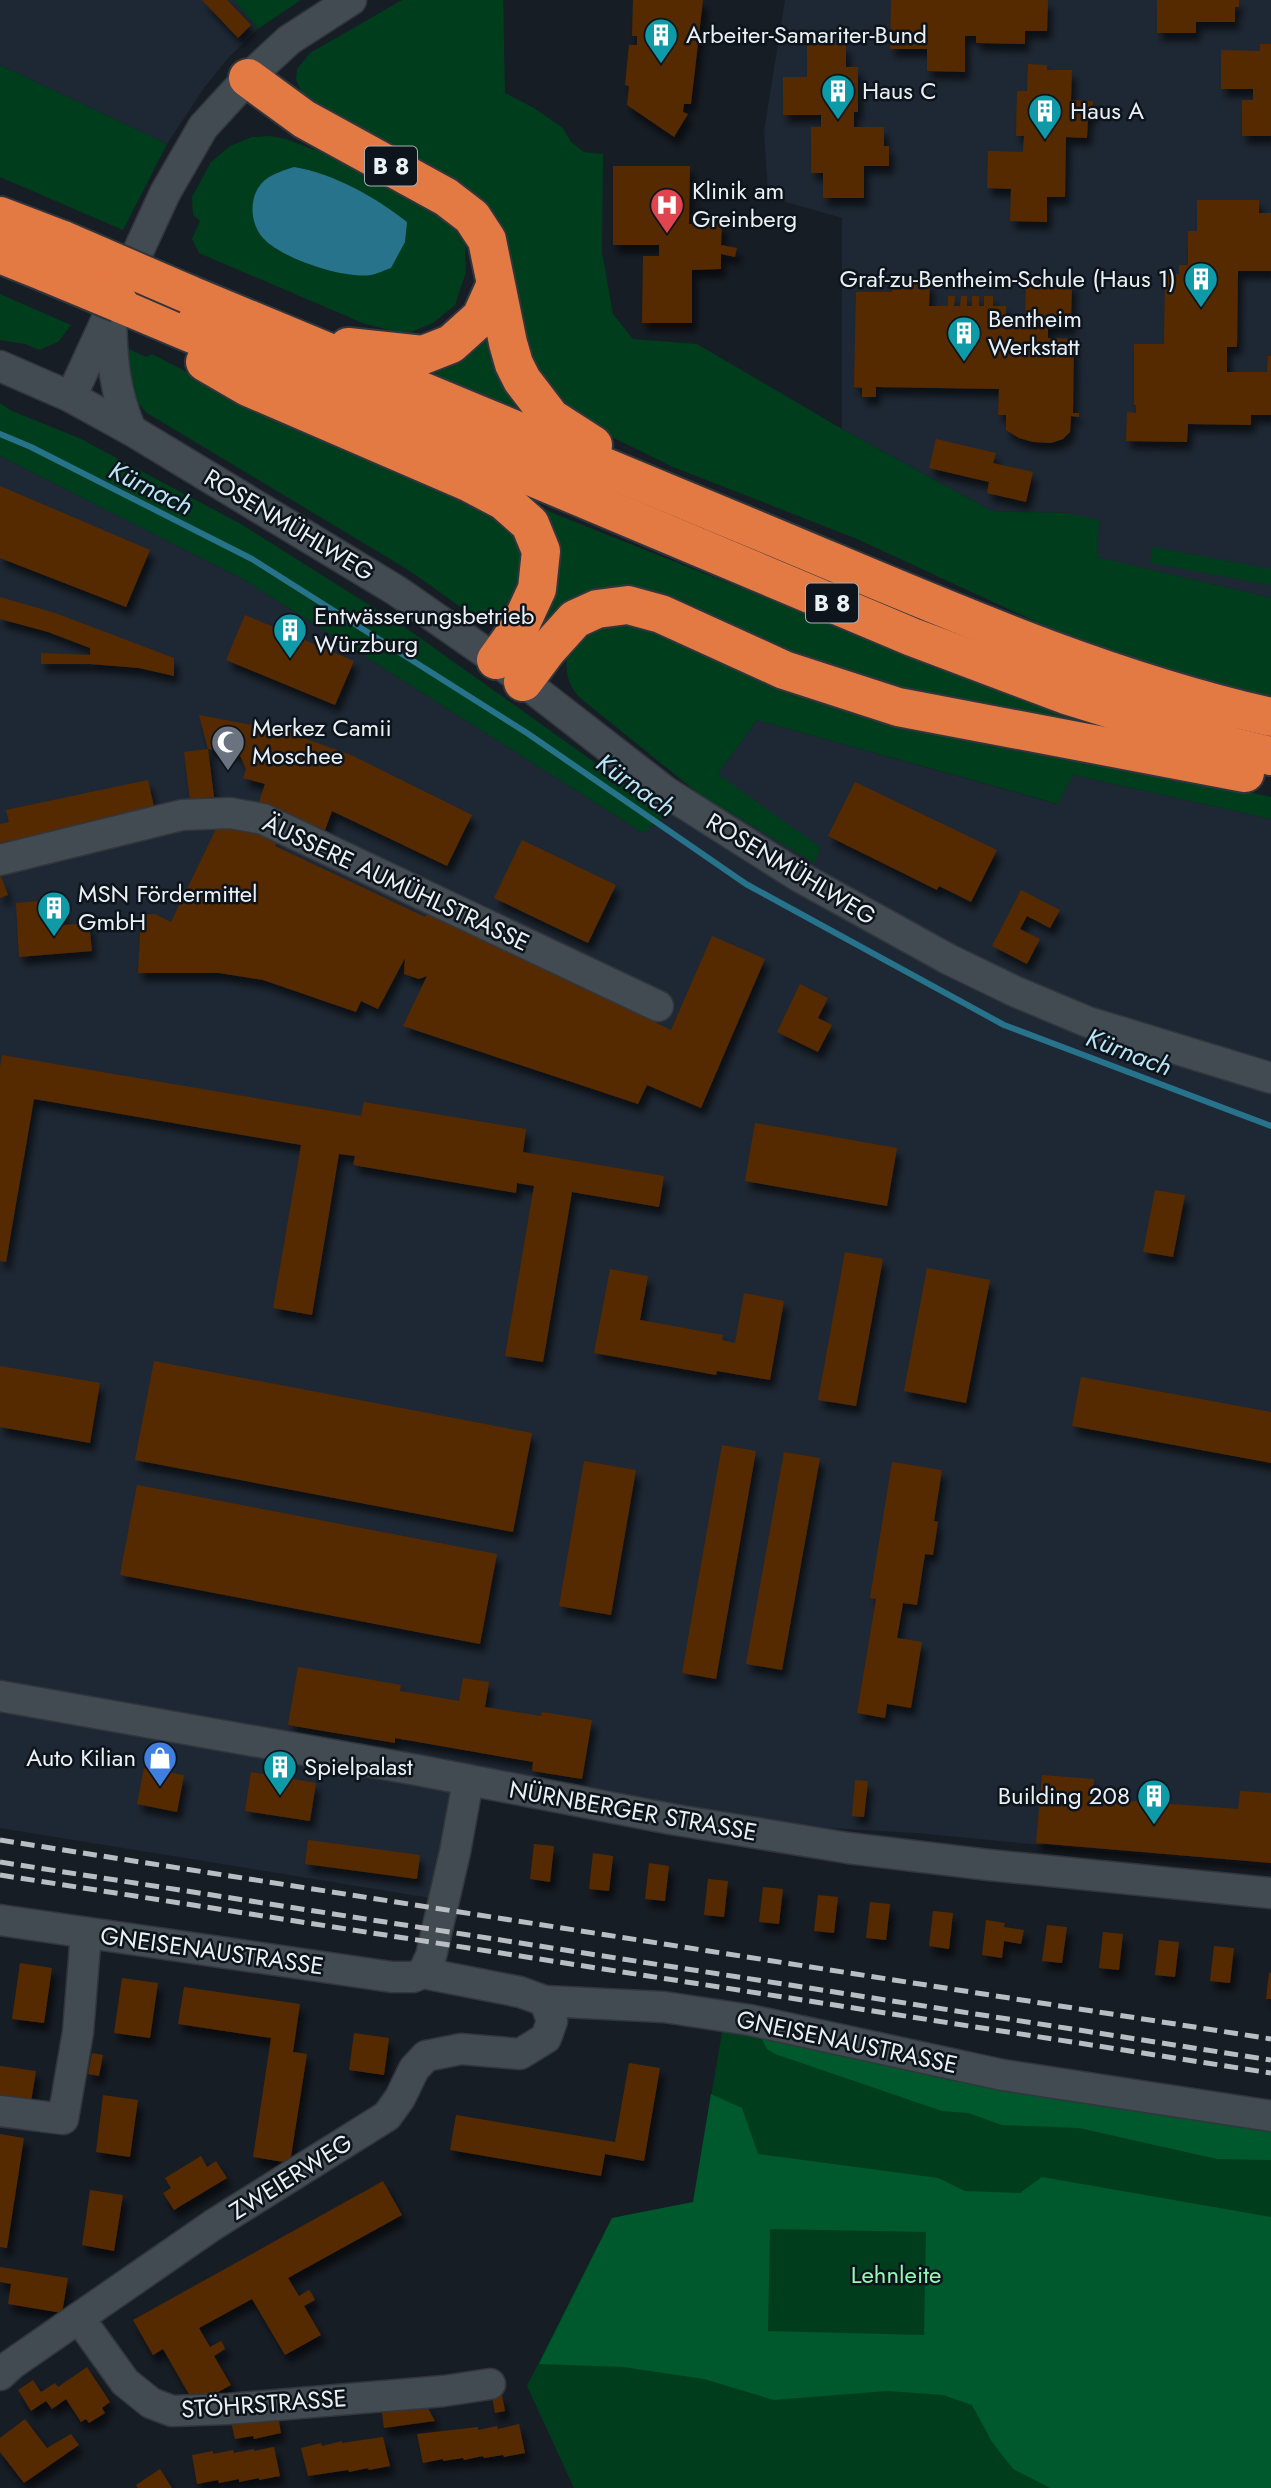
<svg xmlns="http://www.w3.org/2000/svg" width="1271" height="2488" viewBox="0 0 1271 2488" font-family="Jost,sans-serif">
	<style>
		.built { fill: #1e2834 }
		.green { fill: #003d1d }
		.forest { fill: #00582d; fill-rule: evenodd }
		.water { fill: #26738b }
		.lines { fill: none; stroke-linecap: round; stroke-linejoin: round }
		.stream { stroke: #26738b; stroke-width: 6 }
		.building { fill: #552a00; filter: url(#shadow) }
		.minor-casing { stroke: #32363c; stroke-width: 33 }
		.highway-casing { stroke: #32363c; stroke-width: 42 }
		.minor { stroke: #424a52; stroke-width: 30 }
		.highway { stroke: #e47a43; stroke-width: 38 }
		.rail { stroke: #b8bec3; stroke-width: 5; stroke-dasharray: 14 7; stroke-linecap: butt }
		.highway-bridge-casing { stroke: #32363c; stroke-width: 42; stroke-linecap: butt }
		.highway-bridge { stroke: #e47a43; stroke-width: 38 }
		.labels { text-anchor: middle; stroke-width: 5; stroke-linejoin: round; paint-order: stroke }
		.shield { fill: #0e141b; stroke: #a9aeb4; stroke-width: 2 }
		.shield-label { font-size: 23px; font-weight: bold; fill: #ebf0f5 }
		.poi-label { font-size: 24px; fill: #ebf0f5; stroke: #0e141b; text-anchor: start }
		.street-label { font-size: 24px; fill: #ebf0f5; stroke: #0e141b }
		.park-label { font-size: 24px; fill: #94f8b5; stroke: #0e141b }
		.water-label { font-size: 26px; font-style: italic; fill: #b8e6f7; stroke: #0e141b }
	</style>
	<defs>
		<filter id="shadow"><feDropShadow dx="4.5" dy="8" stdDeviation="3.5" flood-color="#0009"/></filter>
	</defs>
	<rect width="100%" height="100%" fill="#171d25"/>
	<g class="built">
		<polygon points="0,0 234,0 258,29 228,58 204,88 167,144 0,65"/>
		<polygon points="785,0 1271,0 1271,598 1096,557 1067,513 992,511 842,429 842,218 776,199 768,193 764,132"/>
		<polygon points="0,456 243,579 643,833 718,774 757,720 1057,804 1073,775 1271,819 1271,1867 917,1833 671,1819 475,1793 449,1901 0,1828"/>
	</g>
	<g class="green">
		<polygon points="234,0 301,0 258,29"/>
		<polygon points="402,0 503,0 505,93 534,108 563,128 571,142 584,152 603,154 602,252 613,314 633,339 697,344 842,429 992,511 1067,513 1099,520 1097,557 1271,598 1271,700 1170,672 1073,639 857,539 673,467 577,420 533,373 510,254 503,233 358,129 302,93 296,80 297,69 310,53"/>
		<polygon points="0,65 167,144 123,230 0,177"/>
		<polygon points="270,136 286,139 336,158 449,219 465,245 466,272 455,305 433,323 406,334 365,324 199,253 192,239 200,221 193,215 192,197 211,162 230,146 252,137"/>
		<polygon points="0,294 71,325 58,342 39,350 25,344 0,340"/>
		<polygon points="486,327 536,417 424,375"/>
		<path d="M127,348L146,357L152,354L231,395L453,487L516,532L524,556V581L503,618L493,622L476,618L410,571L147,413C124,389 128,379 127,348Z"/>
		<polygon points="0,403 12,411 79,438 241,524 409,630 667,814 643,833 243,579 0,456"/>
		<polygon points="514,494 555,514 1025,701 1210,755 901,696 676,609 550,627 539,617"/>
		<polygon points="1152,547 1271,569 1271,585 1150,563"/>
		<path d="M617,615L1239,790L1271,797V819L1073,775L1058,804L757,720L718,774L820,847L815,863L699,794L579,697C562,677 568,666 566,643Z"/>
		<polygon points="724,2021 1271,2127 1271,2488 574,2488 527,2386 612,2218 693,2202"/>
	</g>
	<g class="forest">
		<polygon points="761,2037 954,2081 1271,2132 1271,2160 1217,2159 1079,2128 1002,2125 968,2113 942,2111 775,2054 767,2049"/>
		<path d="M711,2094L742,2108L758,2154L938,2178L965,2191L1020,2193L1042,2177L1271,2217V2488H1050L1013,2469L992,2442L972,2405L943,2395L887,2391L774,2400L704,2379L623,2367L539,2364L612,2218L693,2202ZM770,2229L926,2232L924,2335L768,2331Z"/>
	</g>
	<path class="water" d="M294,167C335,174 375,197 407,222L405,242L391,268C385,270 377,274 371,275C344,279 283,259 264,239C249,224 248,194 265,180C273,174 284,170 294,167Z"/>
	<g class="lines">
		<polyline class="stream" points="0,434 31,447 252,559 527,733 746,884 1004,1025 1271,1126"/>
	</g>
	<g class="building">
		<polygon points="202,0 227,0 251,25 238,38"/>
		<polygon points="633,0 703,0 691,104 684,104 683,112 688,114 674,137 627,105 629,86 625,85 629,45 637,45 637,36 632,36"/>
		<polygon points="891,0 1048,0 1047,31 1025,31 1025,44 976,43 976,36 965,36 965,72 927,71 927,49 890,49"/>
		<polygon points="1157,0 1239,0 1239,7 1235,7 1235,22 1196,22 1196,33 1157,33"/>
		<polygon points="807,39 836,40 836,45 846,45 846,67 858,67 858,112 854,112 854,127 884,127 884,146 889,146 889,166 864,166 864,198 823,198 823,173 811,173 811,127 821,127 821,115 783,115 783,77 807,77"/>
		<polygon points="1260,44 1271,44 1271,136 1242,136 1242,100 1253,100 1253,89 1221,89 1221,50 1260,51"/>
		<polygon points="1028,64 1047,65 1047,70 1072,70 1071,100 1093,101 1092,116 1088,116 1087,138 1066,137 1065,197 1047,197 1047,222 1010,221 1011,189 987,188 988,151 1023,152 1024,136 1016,136 1017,91 1027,91"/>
		<polygon points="613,166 690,166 689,224 722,224 721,245 737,248 735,257 721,254 721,269 692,270 692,323 642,323 643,256 659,256 659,245 613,245"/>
		<polygon points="1197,200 1259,200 1259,213 1271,213 1271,271 1238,271 1237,347 1227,347 1227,372 1267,372 1268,356 1271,356 1271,415 1251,415 1251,425 1188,424 1187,442 1126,441 1127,412 1136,413 1136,405 1134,405 1134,344 1164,344 1165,274 1179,274 1179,265 1188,265 1188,231 1197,231"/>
		<polygon points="892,281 930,282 929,306 948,306 948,296 955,296 954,306 960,306 961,296 967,296 967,306 972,306 972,296 979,296 979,306 984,306 984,296 993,296 993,306 1006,306 1006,323 1025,323 1026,282 1072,283 1071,327 1048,327 1048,338 1074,339 1073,413 1079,413 1079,417 1071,416 1070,432 1063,439 1051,443 1033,442 1019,438 1006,430 1006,415 998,415 999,389 876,387 876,397 862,397 862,388 854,387 856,292 892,292"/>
		<polygon points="936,439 996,453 993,463 1033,472 1026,502 987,493 989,482 929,468"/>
		<polygon points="0,486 150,550 126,607 0,558"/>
		<polygon points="0,597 55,613 174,658 174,676 139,668 90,664 41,664 41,653 90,655 90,648 48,632 0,619"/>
		<polygon points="245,615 354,661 335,705 226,660"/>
		<polygon points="199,715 284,731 351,755 472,815 447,866 332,811 325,830 258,805 265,784 243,778 246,769 239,753 208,749"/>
		<polygon points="208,749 214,797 190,800 184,752"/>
		<polygon points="148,780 155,811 0,843 0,824 9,822 6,810"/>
		<polygon points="855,782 997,850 971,902 939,886 937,890 828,836"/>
		<polygon points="231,827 248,830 277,842 275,846 425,917 428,913 671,1030 712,936 765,959 701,1108 647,1085 638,1104 403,1026 427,976 419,979 404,974 405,958 378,1009 361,1001 356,1012 263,980 219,973 138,973 141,915 155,914 171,922 216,829"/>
		<polygon points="522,840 616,885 588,943 494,898"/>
		<polygon points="0,874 8,895 0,898"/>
		<polygon points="1021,890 1060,910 1050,928 1027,916 1020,929 1040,939 1027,964 992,946"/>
		<polygon points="62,899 63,925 89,923 92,951 19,957 16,903"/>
		<polygon points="800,984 828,998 818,1018 832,1025 818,1052 777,1032"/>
		<polygon points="2,1055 361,1116 364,1102 526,1129 523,1152 664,1176 659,1207 572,1192 543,1362 505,1356 534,1186 517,1183 516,1193 353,1165 355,1156 339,1154 312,1315 273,1308 301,1145 34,1099 6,1262 0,1261 0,1067"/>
		<polygon points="755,1123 897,1148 887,1206 745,1181"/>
		<polygon points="1155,1190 1185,1195 1173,1257 1143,1252"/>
		<polygon points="845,1252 883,1259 856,1406 818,1400"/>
		<polygon points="927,1268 990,1280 966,1403 904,1391"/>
		<polygon points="610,1269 648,1276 640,1320 723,1335 722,1340 735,1343 744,1293 784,1301 770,1380 717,1371 716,1375 594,1353"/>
		<polygon points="154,1361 532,1433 513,1532 135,1460"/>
		<polygon points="0,1366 100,1383 90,1443 0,1427"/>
		<polygon points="1081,1377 1271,1412 1271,1463 1072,1426"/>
		<polygon points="722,1445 756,1451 716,1679 682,1673"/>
		<polygon points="784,1452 820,1458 782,1670 746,1664"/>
		<polygon points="584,1461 636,1470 611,1615 559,1606"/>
		<polygon points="892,1462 942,1470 934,1521 938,1522 933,1555 925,1554 917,1605 903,1603 897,1638 922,1642 911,1708 887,1704 885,1718 857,1713 876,1599 870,1598"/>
		<polygon points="137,1485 497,1554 480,1644 120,1575"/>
		<polygon points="298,1667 401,1685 400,1691 459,1701 463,1678 489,1682 485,1707 541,1716 542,1712 592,1720 582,1779 532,1771 533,1762 395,1738 395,1743 288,1725"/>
		<polygon points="144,1768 184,1775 177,1812 137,1804"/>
		<polygon points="251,1772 316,1783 310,1821 245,1811"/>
		<polygon points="1042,1775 1094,1779 1092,1798 1238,1809 1240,1791 1271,1793 1271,1863 1036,1843"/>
		<polygon points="855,1780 868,1781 864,1817 852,1816"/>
		<polygon points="308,1840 420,1855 417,1879 305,1864"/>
		<polygon points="534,1844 554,1846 550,1882 530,1879"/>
		<polygon points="593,1853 613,1856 609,1891 589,1889"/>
		<polygon points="649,1863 669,1866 665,1901 645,1899"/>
		<polygon points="708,1879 728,1881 724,1917 704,1915"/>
		<polygon points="763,1887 783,1889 779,1924 759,1922"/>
		<polygon points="818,1895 838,1897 834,1933 814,1931"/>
		<polygon points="870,1902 890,1904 886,1940 866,1938"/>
		<polygon points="933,1911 953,1913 949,1949 929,1946"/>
		<polygon points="986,1920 1005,1923 1004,1927 1024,1930 1021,1944 1004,1941 1002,1958 982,1955"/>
		<polygon points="1047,1925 1067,1927 1062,1963 1042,1961"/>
		<polygon points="1103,1932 1123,1934 1119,1970 1099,1968"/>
		<polygon points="1159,1940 1179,1942 1175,1977 1155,1975"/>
		<polygon points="1214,1946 1234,1948 1230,1983 1210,1981"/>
		<polygon points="20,1963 52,1968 44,2023 12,2019"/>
		<polygon points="1269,1973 1271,1973 1271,1999 1266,1999"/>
		<polygon points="122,1978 158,1983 150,2038 114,2033"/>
		<polygon points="184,1987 300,2004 293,2052 307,2054 290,2163 253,2157 271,2038 178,2024"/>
		<polygon points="354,2033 389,2038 384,2075 349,2070"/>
		<polygon points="92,2053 103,2055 99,2076 88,2074"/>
		<polygon points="629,2063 660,2068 644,2161 605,2154 601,2176 450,2150 456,2115 615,2142"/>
		<polygon points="0,2066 36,2071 31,2102 0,2097"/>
		<polygon points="103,2095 138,2100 130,2157 96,2152"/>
		<polygon points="0,2134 24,2138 7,2248 0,2247"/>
		<polygon points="201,2156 207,2167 216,2161 227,2178 174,2210 163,2193 171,2188 165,2178"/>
		<polygon points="383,2181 402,2215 288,2278 299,2296 309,2290 312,2294 315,2300 304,2306 321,2335 285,2355 252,2299 199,2328 210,2347 221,2341 223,2344 225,2349 214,2356 231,2385 195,2405 163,2349 153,2355 133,2320"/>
		<polygon points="90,2190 123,2195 114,2251 82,2245"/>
		<polygon points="0,2267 68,2278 62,2313 8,2304 11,2284 0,2282"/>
		<polygon points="87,2367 110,2402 102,2408 105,2413 89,2423 86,2419 81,2422 66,2399 52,2409 46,2401 31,2411 18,2390 33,2380 41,2392 55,2383 58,2387"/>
		<polygon points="502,2395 505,2411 495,2413 492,2397"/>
		<polygon points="426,2405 435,2421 384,2428 382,2413"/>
		<polygon points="278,2416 281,2433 254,2439 253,2436 235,2439 231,2422"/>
		<polygon points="25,2419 47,2448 71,2434 79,2445 24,2483 0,2452 0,2438"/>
		<polygon points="519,2424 525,2453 504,2457 503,2455 484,2458 483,2456 464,2460 463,2458 443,2461 443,2459 423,2463 417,2434 478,2427 478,2430 497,2426 498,2429"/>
		<polygon points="383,2437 390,2466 369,2470 368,2468 349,2472 348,2470 308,2476 301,2448 321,2443 322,2446 342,2441 342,2443"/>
		<polygon points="274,2447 280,2476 259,2480 259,2478 239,2482 239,2479 219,2483 218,2480 197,2484 192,2455 213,2451 213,2454 233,2450 234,2453 254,2449 254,2451"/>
		<polygon points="160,2469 172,2488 138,2488 136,2485"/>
	</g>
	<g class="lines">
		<g class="minor-casing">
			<g id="minor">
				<path d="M111,317C112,359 114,391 131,430"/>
				<polyline points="0,366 71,397 131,430 397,591 496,660 666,792 800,877 948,959 1014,991 1088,1022 1271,1078"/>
				<polyline points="71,397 165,193 203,127 248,78 289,40 351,0"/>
				<polyline points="0,860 182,815 230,813 263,819 658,1006"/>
				<polyline points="0,1696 417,1770 671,1819 848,1848 989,1865 1271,1893"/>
				<polyline points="0,1920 392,1977 413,1977 423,1973 520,1992 545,2001 664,2007 750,2020 1003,2075 1271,2116"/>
				<polyline points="423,1973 431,1956 455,1852 468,1781"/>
				<polyline points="0,2111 63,2119 78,2032 86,1933"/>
				<polyline points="79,2318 125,2382 151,2403 172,2411 228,2409 444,2391 490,2384"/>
				<polyline points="0,2375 12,2364 213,2225 387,2116 400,2098 414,2069 426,2056 461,2049 520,2054 546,2038 552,2021 545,2001"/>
			</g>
		</g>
		<g class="highway-casing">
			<g id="highway">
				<polyline points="248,78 304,119 446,197 472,217 487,240 508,343 514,364 522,380 551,418 593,445"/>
				<polyline points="0,216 63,240"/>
				<polyline points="0,254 47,273"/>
				<path d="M188,294C382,375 577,455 771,536C934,604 1098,678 1271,717"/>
				<polyline points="119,303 912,637 1066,695 1234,747 1271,756"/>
				<polyline points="348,347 423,355 451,344 481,317 495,286"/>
				<polyline points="205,362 248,387 468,482 504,501 530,524 541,551 537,589 519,628 496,660"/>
				<polyline points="523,682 547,650 575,619 597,609 628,605 661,614 784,670 898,707 1245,773"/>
			</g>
		</g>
		<use href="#minor" class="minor"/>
		<use href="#highway" class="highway"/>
		<g class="rail">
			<polyline points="0,1840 1271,2039"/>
			<polyline points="0,1862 1271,2060"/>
			<polyline points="0,1875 1271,2073"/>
		</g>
		<g class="highway-bridge-casing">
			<g id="highway-bridge">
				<polyline points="63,240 188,294"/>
				<polyline points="47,273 119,303"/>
			</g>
		</g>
		<use href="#highway-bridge" class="highway-bridge"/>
	</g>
	<defs>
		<g id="building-pin" transform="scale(1.75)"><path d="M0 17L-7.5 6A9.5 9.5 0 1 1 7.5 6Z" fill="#0f9aa8" stroke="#0e141b"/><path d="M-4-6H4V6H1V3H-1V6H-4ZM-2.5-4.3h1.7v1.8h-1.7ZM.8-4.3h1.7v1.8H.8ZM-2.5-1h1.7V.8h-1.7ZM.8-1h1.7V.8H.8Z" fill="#fff"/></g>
		<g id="hospital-pin" transform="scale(1.75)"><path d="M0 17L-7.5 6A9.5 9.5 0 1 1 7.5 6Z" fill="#e0444e" stroke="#0e141b"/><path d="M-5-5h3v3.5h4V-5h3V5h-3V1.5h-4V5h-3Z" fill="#fff"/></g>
		<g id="mosque-pin" transform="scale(1.75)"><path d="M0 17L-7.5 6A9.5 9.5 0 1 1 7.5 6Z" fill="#6b7280" stroke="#0e141b"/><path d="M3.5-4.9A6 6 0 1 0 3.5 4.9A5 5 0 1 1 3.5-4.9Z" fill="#fff"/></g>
		<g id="shop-pin" transform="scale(1.75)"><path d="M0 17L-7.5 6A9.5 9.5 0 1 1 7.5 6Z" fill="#3f7fe0" stroke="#0e141b"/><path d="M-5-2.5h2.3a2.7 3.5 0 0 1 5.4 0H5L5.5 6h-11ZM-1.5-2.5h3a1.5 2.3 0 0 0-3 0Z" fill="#fff"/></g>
	</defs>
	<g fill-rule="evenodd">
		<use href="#building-pin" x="661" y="35"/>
		<use href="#building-pin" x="838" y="91"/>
		<use href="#building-pin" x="1045" y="111"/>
		<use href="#hospital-pin" x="667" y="205"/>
		<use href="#building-pin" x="1201" y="279"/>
		<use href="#building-pin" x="964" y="333"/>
		<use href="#building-pin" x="290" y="630"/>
		<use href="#mosque-pin" x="228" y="742"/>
		<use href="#building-pin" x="54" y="908"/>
		<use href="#shop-pin" x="160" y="1758"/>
		<use href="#building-pin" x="280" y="1767"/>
		<use href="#building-pin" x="1154" y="1796"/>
	</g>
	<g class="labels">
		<g class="shield">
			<rect x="365" y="146.5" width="52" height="39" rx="5"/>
			<rect x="806" y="583.5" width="52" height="39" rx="5"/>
		</g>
		<g class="shield-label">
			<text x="391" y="174">B 8</text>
			<text x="832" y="611">B 8</text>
		</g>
		<g class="poi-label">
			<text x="686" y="43">Arbeiter-Samariter-Bund</text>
			<text x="862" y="99">Haus C</text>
			<text x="1070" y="119">Haus A</text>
			<text x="692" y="199">Klinik am<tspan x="692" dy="28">Greinberg</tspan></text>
			<text x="1176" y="287" text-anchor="end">Graf-zu-Bentheim-Schule (Haus 1)</text>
			<text x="988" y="327">Bentheim<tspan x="988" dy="28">Werkstatt</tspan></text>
			<text x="314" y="624">Entwässerungsbetrieb<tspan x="314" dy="28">Würzburg</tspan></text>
			<text x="252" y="736">Merkez Camii<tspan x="252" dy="28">Moschee</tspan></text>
			<text x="78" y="902">MSN Fördermittel<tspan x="78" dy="28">GmbH</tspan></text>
			<text x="136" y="1766" text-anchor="end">Auto Kilian</text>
			<text x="304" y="1775">Spielpalast</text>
			<text x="1130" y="1804" text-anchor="end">Building 208</text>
		</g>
		<g class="street-label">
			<text transform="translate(289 525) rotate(31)" y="8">ROSENMÜHLWEG</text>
			<text transform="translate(791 869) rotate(31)" y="8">ROSENMÜHLWEG</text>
			<text transform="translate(396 883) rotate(25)" y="8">ÄUSSERE AUMÜHLSTRASSE</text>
			<text transform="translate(633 1811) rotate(10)" y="8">NÜRNBERGER STRASSE</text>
			<text transform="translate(212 1951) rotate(8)" y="8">GNEISENAUSTRASSE</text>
			<text transform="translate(847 2042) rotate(12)" y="8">GNEISENAUSTRASSE</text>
			<text transform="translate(291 2177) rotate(-32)" y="8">ZWEIERWEG</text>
			<text transform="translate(264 2404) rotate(-4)" y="8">STÖHRSTRASSE</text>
		</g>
		<g class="park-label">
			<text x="896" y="2283">Lehnleite</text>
		</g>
		<g class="water-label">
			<text transform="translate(151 488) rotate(26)" y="9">Kürnach</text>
			<text transform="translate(636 785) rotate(35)" y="9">Kürnach</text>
			<text transform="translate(1129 1052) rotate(21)" y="9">Kürnach</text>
		</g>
	</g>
</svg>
